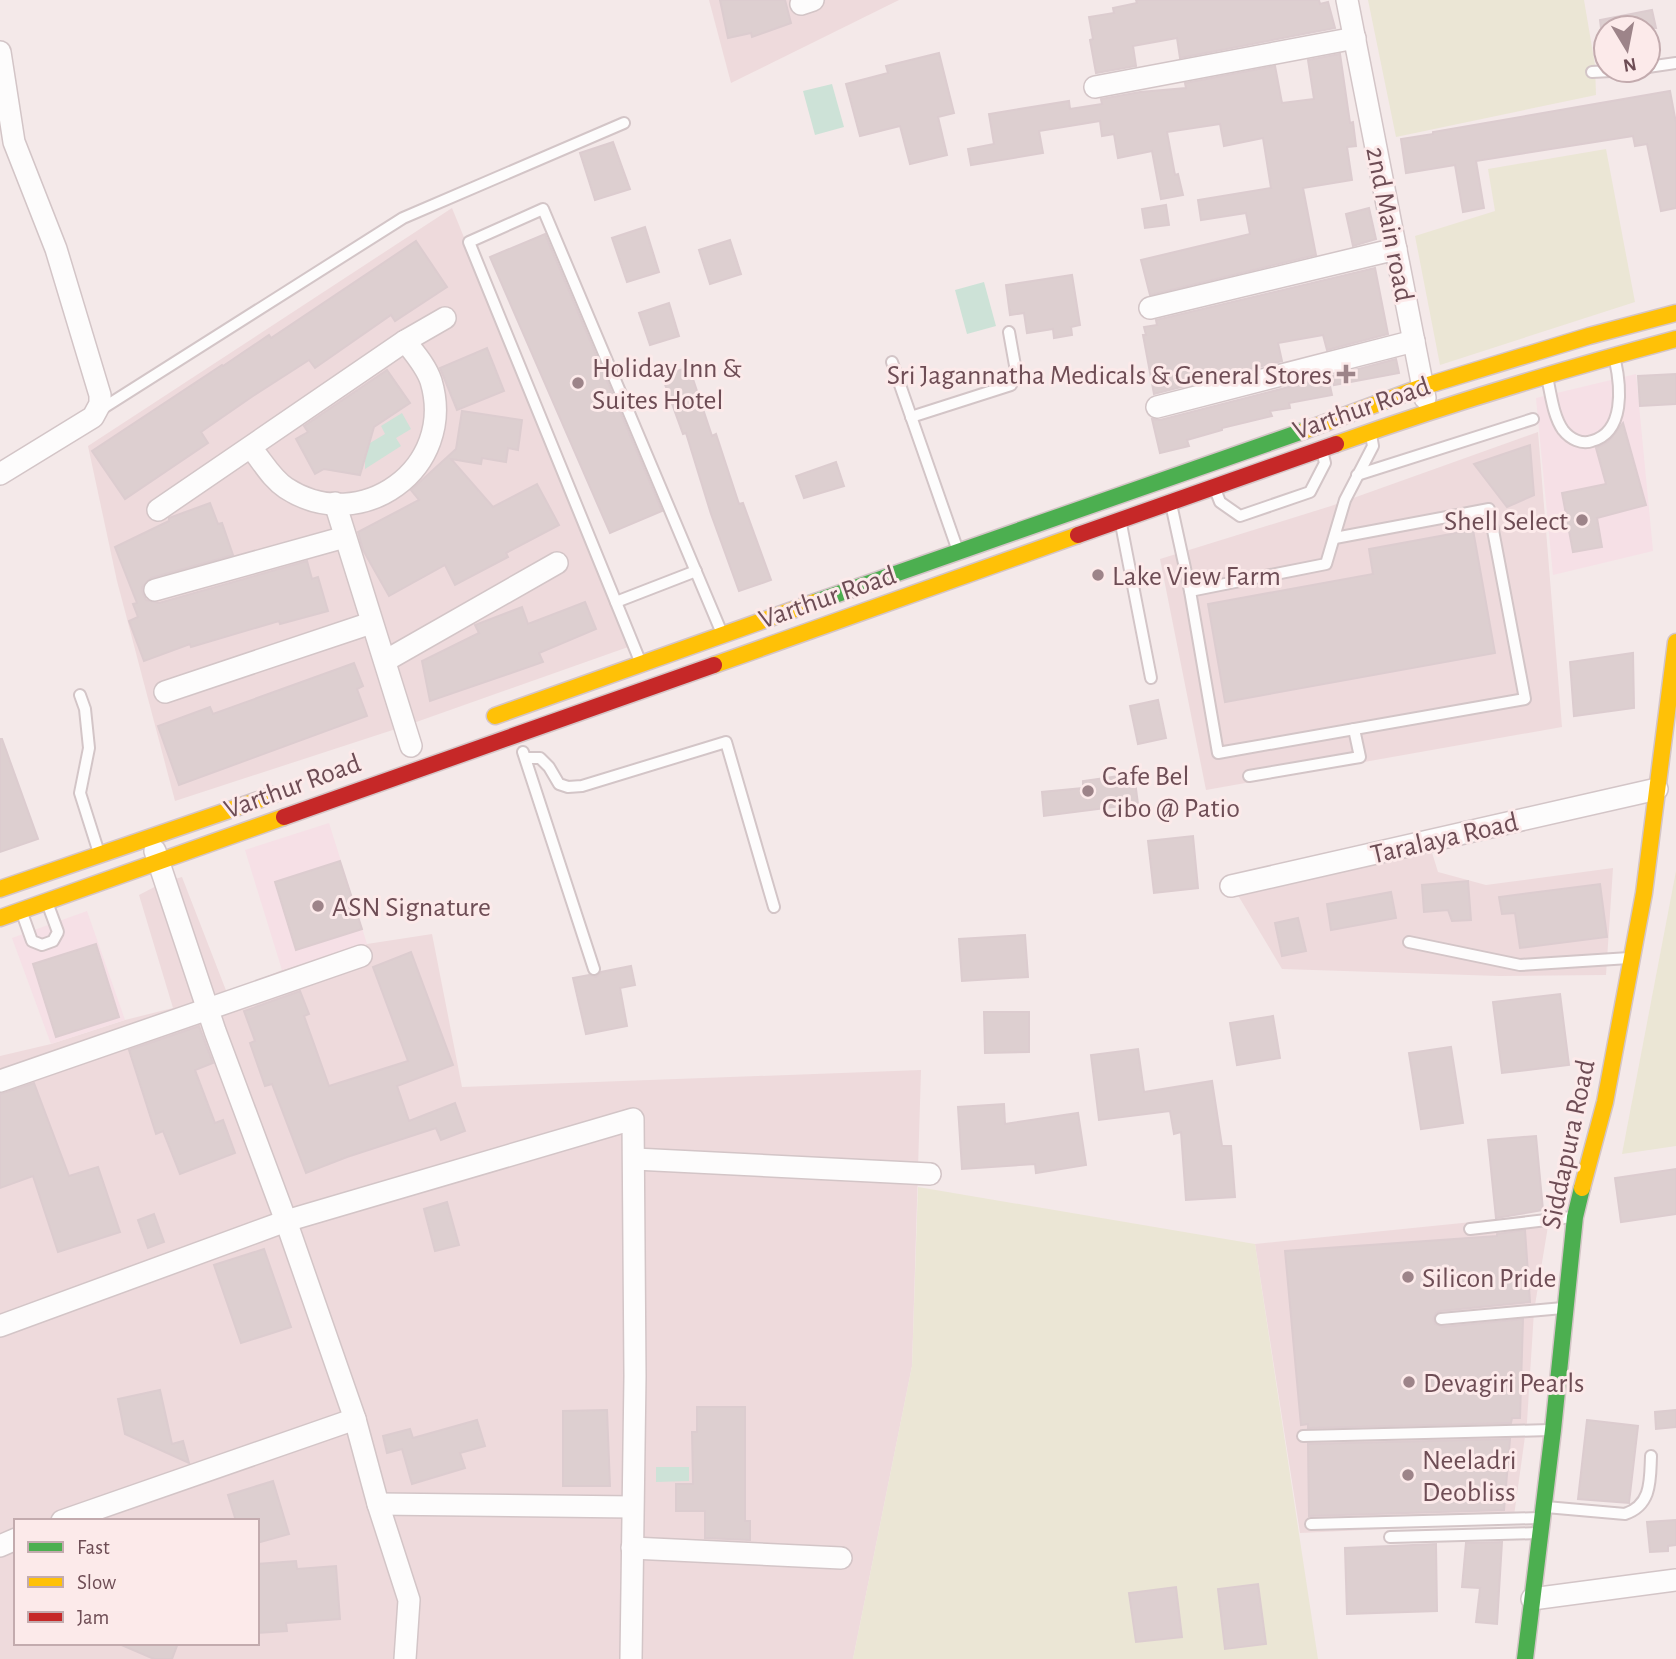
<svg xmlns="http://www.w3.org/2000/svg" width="1676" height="1659" viewBox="0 0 1676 1659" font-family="'Alegreya Sans',sans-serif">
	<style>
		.residential { fill: #eedadc; fill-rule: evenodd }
		.commercial { fill: #f6e0e6 }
		.green { fill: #ebe6d5 }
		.water { fill: #cde2d7 }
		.building { fill: #ddcfd0; stroke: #dccccf; stroke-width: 2 }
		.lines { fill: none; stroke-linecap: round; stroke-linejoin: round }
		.lane-casing { stroke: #d3c5c7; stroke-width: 14 }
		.street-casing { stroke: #d3c5c7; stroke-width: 24 }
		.fast-casing { stroke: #d4c5c7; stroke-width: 19 }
		.slow-casing { stroke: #d4c5c7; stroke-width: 19 }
		.jam-casing { stroke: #d4c5c7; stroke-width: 19 }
		.lane { stroke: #fdfcfc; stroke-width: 10 }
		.street { stroke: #fdfcfc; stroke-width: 21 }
		.fast { stroke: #4caf50; stroke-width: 16 }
		.slow { stroke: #ffc107; stroke-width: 16 }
		.jam { stroke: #c62828; stroke-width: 16 }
		.poi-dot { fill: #9d8489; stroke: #fceaea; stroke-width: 2.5 }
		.labels { text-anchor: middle; stroke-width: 6; stroke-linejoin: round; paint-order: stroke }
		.street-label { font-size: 28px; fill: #6e4d55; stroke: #fceaea }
		.poi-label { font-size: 28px; fill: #6e4d55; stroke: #fceaea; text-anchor: start }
	</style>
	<rect width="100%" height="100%" fill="#f4e9e9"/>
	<g class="residential">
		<polygon points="709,0 899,0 731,83"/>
		<polygon points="452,208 631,646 405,726 175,801 117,581 88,446"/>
		<polygon points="1538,432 1562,727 1206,790 1160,559 1331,506"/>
		<polygon points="1430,846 1438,872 1486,885 1613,868 1606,975 1500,976 1282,969 1236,892"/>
		<path d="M182,877L227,993L282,970L367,944L432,934L462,1087L921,1070L912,1366L853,1659H0V1056L51,1044L125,1020L173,1008L139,895L164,882ZM16,1521H257V1643H16Z"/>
		<polygon points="1550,1214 1534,1311 1527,1422 1513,1523 1300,1533 1255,1244"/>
	</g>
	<g class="commercial">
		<polygon points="1636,374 1653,551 1553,575 1536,398"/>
		<polygon points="329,823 367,944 282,970 245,850"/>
		<polygon points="87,911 125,1020 51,1044 12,938"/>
	</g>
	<g class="green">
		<polygon points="1368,0 1584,0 1595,65 1596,95 1396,137"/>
		<polygon points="1606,149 1635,302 1440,365 1415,236 1495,211 1488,169"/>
		<polygon points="1676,871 1676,1146 1622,1154"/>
		<polygon points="918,1187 1255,1244 1318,1659 853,1659 912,1366"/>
	</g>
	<g class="water">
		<polygon points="832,84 844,127 815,135 803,91"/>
		<polygon points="984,282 996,326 967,334 955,290"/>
		<polygon points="402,413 411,429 396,438 401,446 365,469 365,446 385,434 381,426"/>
		<polygon points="656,1467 689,1467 689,1481 656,1482"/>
	</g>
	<g class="building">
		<polygon points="720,0 785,0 791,23 752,37 751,33 728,38"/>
		<polygon points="1136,0 1319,0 1320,4 1328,2 1335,28 1180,58 1177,38 1133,46 1136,66 1096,73 1090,40 1093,39 1089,17 1114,13 1113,8 1137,3"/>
		<polygon points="1652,10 1656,28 1601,28 1600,20"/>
		<polygon points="939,53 954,113 938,117 947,155 910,164 900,126 860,136 846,84 888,73 886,66"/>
		<polygon points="1340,54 1350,123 1353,122 1356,146 1347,147 1352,180 1303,188 1316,255 1150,295 1141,260 1250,234 1246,213 1201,220 1198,200 1271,188 1263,138 1224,146 1220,124 1167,132 1175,175 1178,174 1183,195 1161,199 1152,151 1118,158 1114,134 1102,136 1100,121 1039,131 1043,153 971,165 968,149 994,144 989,114 1069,101 1070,109 1102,104 1101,99 1140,92 1186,88 1185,83 1275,66 1282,103 1314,99 1308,60"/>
		<polygon points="1670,91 1676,123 1676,208 1661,211 1647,144 1635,146 1633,136 1476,161 1484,208 1463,212 1455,165 1406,173 1401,139 1433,134 1433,132"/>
		<polygon points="613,142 630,189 595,200 580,153"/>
		<polygon points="1166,205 1169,225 1145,228 1142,209"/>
		<polygon points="1369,208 1376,239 1353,246 1346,214"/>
		<polygon points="645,227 659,272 627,282 612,238"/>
		<polygon points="545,234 662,511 610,533 490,257"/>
		<polygon points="730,240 741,274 710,284 699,250"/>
		<polygon points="416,241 447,287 395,321 391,315 315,368 309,360 253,396 201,432 208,443 125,499 92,451 222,365 223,366 269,335 271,338"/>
		<polygon points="1375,268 1388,334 1327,350 1323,335 1278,343 1282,361 1154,394 1143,335 1146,335 1144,327 1157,325 1156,320"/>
		<polygon points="1072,275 1080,325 1071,327 1072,335 1054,338 1053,329 1027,333 1024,313 1010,315 1006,285"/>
		<polygon points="669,303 679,336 650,345 639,313"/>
		<polygon points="487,348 504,391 457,410 440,368"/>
		<polygon points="1396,359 1399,373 1334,385 1332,376"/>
		<polygon points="689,367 712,436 716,434 739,504 743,503 771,580 739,591 711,514 686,433 683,434 662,376"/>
		<polygon points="387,370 410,403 374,427 360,475 324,469 315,474 296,439 308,432 304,426"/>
		<polygon points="1676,374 1676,404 1640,406 1638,376"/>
		<polygon points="1328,377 1332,395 1289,403 1290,408 1270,411 1272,416 1222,428 1222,430 1187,440 1189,446 1160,453 1152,419 1160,420"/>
		<polygon points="462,411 522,420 518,450 508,448 506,462 482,458 481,464 451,459 493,507 537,484 559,525 506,553 508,557 455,585 445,565 389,596 363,550 358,532 419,500 411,490 456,449"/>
		<polygon points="1623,423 1646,505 1597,518 1602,547 1573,552 1562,493 1606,484 1596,448 1608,442"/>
		<polygon points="1530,445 1534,495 1507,507 1474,464"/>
		<polygon points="836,462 844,486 804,498 796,476"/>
		<polygon points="210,503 218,524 222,523 233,555 151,578 142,587 143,594 146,600 159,603 307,561 312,579 318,577 328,611 280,624 279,621 191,647 190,644 144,661 129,621 138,617 133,604 137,603 115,547 169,521 169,518"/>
		<polygon points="1473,530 1495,653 1225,702 1208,604 1373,574 1369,549"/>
		<polygon points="585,602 596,629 539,653 543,662 430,701 422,661 479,633 475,625 522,607 528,624"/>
		<polygon points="1633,653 1634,708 1574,716 1570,662"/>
		<polygon points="354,663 363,686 357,689 367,716 179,785 158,726 210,707 213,714"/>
		<polygon points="1158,700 1166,738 1138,744 1130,706"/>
		<polygon points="0,739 2,739 38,839 0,852"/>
		<polygon points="1134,774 1138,804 1044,816 1042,792 1083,788 1083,781"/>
		<polygon points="1193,836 1198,888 1154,893 1148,841"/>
		<polygon points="340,861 362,929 296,950 275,882"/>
		<polygon points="1468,881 1471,920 1452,921 1448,910 1424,912 1422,885"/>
		<polygon points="1600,884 1607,937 1520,948 1515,913 1502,914 1499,897"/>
		<polygon points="1391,892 1396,918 1331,930 1327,904"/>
		<polygon points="1298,918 1306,951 1282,956 1275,923"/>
		<polygon points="1025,935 1028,977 962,981 959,939"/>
		<polygon points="96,944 119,1017 56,1037 33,964"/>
		<polygon points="411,952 453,1065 397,1086 409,1121 455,1103 465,1131 441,1140 436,1128 347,1157 306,1173 272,1084 265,1086 250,1043 255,1041 244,1011 300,991 309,1014 304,1016 329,1086 408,1061 373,967"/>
		<polygon points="631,966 635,985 620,988 627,1026 586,1034 573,978 589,975 596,977 601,972"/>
		<polygon points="1560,994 1569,1065 1502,1073 1493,1002"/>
		<polygon points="984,1012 1029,1012 1029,1052 985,1053"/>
		<polygon points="1273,1016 1280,1058 1237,1065 1230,1023"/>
		<polygon points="199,1026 213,1063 195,1070 215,1123 223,1120 235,1153 180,1174 163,1131 156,1134 129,1050"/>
		<polygon points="1451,1047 1463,1123 1421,1129 1409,1053"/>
		<polygon points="1138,1049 1144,1092 1212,1081 1222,1146 1231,1146 1235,1197 1186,1200 1181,1132 1174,1134 1170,1111 1099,1120 1091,1055"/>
		<polygon points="34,1083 69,1176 98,1167 120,1232 58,1252 33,1176 0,1188 0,1094"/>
		<polygon points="1004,1104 1005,1124 1078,1113 1086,1165 1036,1173 1035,1164 962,1169 958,1107"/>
		<polygon points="1536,1136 1543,1210 1496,1218 1488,1140"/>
		<polygon points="1676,1169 1676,1214 1621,1222 1615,1178"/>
		<polygon points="447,1202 459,1245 435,1251 424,1209"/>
		<polygon points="154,1214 164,1242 148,1248 138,1220"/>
		<polygon points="1525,1230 1530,1302 1440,1311 1436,1313 1433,1319 1435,1324 1442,1327 1523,1319 1520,1418 1512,1418 1511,1423 1308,1428 1308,1424 1301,1425 1285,1251 1497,1236 1497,1234"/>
		<polygon points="264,1249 291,1327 241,1343 214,1265"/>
		<polygon points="160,1390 172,1444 183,1441 189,1463 125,1434 118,1399"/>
		<polygon points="697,1407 745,1407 745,1521 750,1521 750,1540 705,1538 705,1511 676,1511 676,1484 693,1484 692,1432 697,1432"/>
		<polygon points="607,1410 610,1486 563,1486 563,1411"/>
		<polygon points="1676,1410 1676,1427 1656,1429 1655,1412"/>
		<polygon points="477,1420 485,1446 460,1453 465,1468 412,1484 402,1449 387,1453 383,1436 410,1429 413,1438"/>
		<polygon points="1587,1420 1638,1426 1629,1503 1578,1499"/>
		<polygon points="1510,1439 1504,1510 1309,1516 1308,1444"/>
		<polygon points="273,1481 289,1534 257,1543 257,1521 236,1521 228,1495"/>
		<polygon points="1676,1520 1676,1545 1668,1546 1668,1551 1650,1552 1647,1522"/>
		<polygon points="1502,1542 1497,1624 1476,1622 1480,1588 1462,1587 1466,1543"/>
		<polygon points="1436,1544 1437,1611 1347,1614 1345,1548"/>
		<polygon points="296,1561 297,1569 336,1566 340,1619 286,1623 287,1631 257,1633 257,1564"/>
		<polygon points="1258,1584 1266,1644 1225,1649 1218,1589"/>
		<polygon points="1176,1587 1182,1637 1136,1642 1129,1593"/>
		<polygon points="117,1643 178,1643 172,1659 154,1659"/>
	</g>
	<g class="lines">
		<g class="lane-casing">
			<g id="lane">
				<polyline points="1648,67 1676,63"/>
				<polyline points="1592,72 1630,70"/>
				<polyline points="892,362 957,548"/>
				<path d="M1547,377C1551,394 1553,416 1563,430C1570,439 1582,445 1592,441C1625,432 1621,387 1615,360"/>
				<polyline points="100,410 403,218 624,123"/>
				<polyline points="911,417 1011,385 1016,371 1009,332"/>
				<polyline points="1357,475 1533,419"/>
				<polyline points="1215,489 1220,502 1240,516 1310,492 1325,463 1323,455"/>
				<polyline points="1171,504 1190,591 1326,564 1345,500 1373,446 1371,435"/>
				<polyline points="1121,524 1151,678"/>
				<polyline points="1190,591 1218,753 1525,699 1489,509 1335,538"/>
				<polyline points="616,602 696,571"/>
				<polyline points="640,661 469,242 543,209 721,631"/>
				<polyline points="80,695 85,709 89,748 80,793 99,853"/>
				<polyline points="523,752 594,969"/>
				<polyline points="526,758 540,758 549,767 559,784 568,787 582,786 726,742 774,907"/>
				<polyline points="1249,776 1360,757 1354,729"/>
				<polyline points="22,913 32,941 42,945 53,941 58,932 48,905"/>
				<polyline points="1409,942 1520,965 1629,958"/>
				<polyline points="1470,1229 1572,1217"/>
				<polyline points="1441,1319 1563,1308"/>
				<polyline points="1303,1436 1550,1430"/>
				<path d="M1546,1507L1625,1514C1652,1505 1650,1480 1651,1456"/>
				<polyline points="1311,1524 1539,1518"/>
				<polyline points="1390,1537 1538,1533"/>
			</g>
		</g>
		<g class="street-casing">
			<g id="street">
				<polyline points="1347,0 1425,398"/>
				<polyline points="801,4 813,0"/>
				<polyline points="0,52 14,142 56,249 100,395 100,404 93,417 0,474"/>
				<polyline points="1095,87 1355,38"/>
				<polyline points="1150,308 1396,249"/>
				<polyline points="1157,407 1414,341"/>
				<path d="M251,448C263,462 271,478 286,488C361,537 457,468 431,381C426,366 415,354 405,341"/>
				<polyline points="335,503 411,746"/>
				<polyline points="158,510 405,341 445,318"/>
				<polyline points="155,590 345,537"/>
				<polyline points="385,661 557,563"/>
				<polyline points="165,692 371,623"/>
				<polyline points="155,851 215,1031 286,1221 355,1419 378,1504 409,1600 405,1659"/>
				<polyline points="1231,886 1657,789"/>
				<polyline points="0,1081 361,956"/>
				<polyline points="635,1159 930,1174"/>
				<polyline points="0,1326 286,1221 633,1119 635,1376 631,1659"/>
				<polyline points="378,1504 632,1507"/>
				<polyline points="62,1521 355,1419"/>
				<polyline points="0,1546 16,1539"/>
				<polyline points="632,1548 841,1558"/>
				<polyline points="1532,1599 1676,1580"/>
			</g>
		</g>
		<g class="fast-casing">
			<g id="fast">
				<polyline points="815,602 1306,430"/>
				<polyline points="1525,1659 1553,1430 1575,1217 1582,1188"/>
			</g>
		</g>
		<g class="slow-casing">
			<g id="slow">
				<polyline points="1306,430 1422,387 1589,336 1676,313"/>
				<path d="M1336,444C1448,404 1561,370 1676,339"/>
				<polyline points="714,665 1078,535"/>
				<polyline points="495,716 815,602"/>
				<polyline points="0,889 273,795"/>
				<polyline points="0,918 284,817"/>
				<polyline points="1582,1188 1605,1102 1644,893 1676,642"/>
			</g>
		</g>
		<g class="jam-casing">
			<g id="jam">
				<polyline points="1078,535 1336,444"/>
				<polyline points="284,817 714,665"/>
			</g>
		</g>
		<use href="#lane" class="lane"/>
		<use href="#street" class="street"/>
		<use href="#fast" class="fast"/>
		<use href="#slow" class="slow"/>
		<use href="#jam" class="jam"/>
	</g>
	<g class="poi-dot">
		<path d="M1342.5 363.5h7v7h7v7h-7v7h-7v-7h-7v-7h7z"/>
		<circle cx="578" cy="383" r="7"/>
		<circle cx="1582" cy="520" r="7"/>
		<circle cx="1098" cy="575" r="7"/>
		<circle cx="1088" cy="791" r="7"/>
		<circle cx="318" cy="906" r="7"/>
		<circle cx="1408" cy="1277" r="7"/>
		<circle cx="1409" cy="1382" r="7"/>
		<circle cx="1408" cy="1475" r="7"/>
	</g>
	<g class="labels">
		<g class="street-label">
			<text transform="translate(1391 224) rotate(79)" y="10">2nd Main road</text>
			<text transform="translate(1361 407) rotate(-19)" y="10">Varthur Road</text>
			<text transform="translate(827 596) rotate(-19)" y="10">Varthur Road</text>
			<text transform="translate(292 785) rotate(-20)" y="10">Varthur Road</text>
			<text transform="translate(1444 837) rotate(-13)" y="10">Taralaya Road</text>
			<text transform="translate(1567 1144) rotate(-78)" y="10">Siddapura Road</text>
		</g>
		<g class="poi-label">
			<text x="592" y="377">Holiday Inn &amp;<tspan x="592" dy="32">Suites Hotel</tspan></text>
			<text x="1332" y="384" text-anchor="end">Sri Jagannatha Medicals &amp; General Stores</text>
			<text x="1568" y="530" text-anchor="end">Shell Select</text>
			<text x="1112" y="585">Lake View Farm</text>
			<text x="1102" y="785">Cafe Bel<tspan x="1102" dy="32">Cibo @ Patio</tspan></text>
			<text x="332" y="916">ASN Signature</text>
			<text x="1422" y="1287">Silicon Pride</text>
			<text x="1423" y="1392">Devagiri Pearls</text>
			<text x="1422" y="1469">Neeladri<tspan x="1422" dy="32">Deobliss</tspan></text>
		</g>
	</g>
	<rect x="14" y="1519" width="245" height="126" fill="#fceaea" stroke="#c3abae" stroke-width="2"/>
	<rect x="28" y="1542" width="35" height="10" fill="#4caf50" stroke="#c3abae" stroke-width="2"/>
	<text x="77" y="1554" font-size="21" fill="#6e4d55">Fast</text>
	<rect x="28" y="1577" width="35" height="10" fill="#ffc107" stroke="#c3abae" stroke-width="2"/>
	<text x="77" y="1589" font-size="21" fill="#6e4d55">Slow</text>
	<rect x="28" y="1612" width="35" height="10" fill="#c62828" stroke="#c3abae" stroke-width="2"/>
	<text x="77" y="1624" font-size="21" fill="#6e4d55">Jam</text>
	<g transform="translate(1627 49) rotate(170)"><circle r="33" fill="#fceaea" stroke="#c3abae" stroke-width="2"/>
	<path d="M0-5L12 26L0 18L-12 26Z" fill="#9d8489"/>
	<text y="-10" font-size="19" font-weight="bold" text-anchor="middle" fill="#6e4d55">N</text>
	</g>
</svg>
